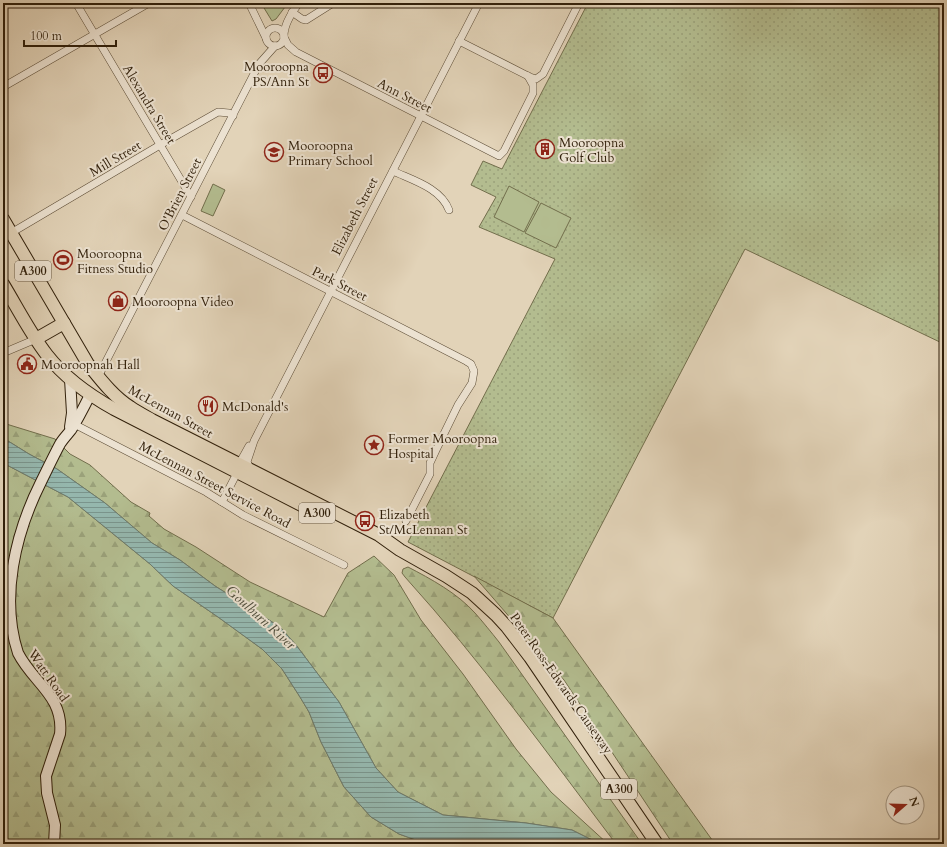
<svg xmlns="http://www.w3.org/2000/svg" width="947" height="847" viewBox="0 0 947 847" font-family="Cardo,serif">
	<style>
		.grass { fill: url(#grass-dots); stroke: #726e4c }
		.forest { fill: url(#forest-firs); stroke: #726e4c }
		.pitch { fill: #b3bc8f; stroke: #726e4c }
		.water { fill: url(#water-rules); stroke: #6d7b6d }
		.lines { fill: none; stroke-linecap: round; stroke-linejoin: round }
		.street-casing { stroke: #5c4c36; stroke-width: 8 }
		.secondary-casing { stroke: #301f0a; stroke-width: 12 }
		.highway-casing { stroke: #301f0a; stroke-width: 14 }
		.street { stroke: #ece2d1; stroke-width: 7 }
		.secondary { stroke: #ece2d1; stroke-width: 10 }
		.highway { stroke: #e2d3b8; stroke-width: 12 }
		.labels { text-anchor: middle; stroke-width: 4; stroke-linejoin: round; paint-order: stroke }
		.shield { fill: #ece2d1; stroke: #685a46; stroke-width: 1 }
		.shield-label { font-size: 12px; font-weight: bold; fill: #301f0a }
		.poi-label { font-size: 13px; fill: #301f0a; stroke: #ece2d1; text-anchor: start }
		.street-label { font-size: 13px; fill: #301f0a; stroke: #ece2d1 }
		.water-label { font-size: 14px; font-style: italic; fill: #4e4d3c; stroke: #ece2d1 }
	</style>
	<defs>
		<pattern id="grass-dots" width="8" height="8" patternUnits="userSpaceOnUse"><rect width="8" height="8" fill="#b3bc8f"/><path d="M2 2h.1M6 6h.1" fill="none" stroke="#9aa17a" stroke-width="1.8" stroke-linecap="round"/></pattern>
		<pattern id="forest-firs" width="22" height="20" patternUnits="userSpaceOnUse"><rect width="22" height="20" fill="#b3bc8f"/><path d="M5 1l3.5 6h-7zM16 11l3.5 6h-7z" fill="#9aa17a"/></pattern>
		<pattern id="water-rules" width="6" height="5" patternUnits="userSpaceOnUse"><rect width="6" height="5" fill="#95b8af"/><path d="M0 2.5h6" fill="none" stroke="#7a958d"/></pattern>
	</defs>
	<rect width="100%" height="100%" fill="#e2d3b8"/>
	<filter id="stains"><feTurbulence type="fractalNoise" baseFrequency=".005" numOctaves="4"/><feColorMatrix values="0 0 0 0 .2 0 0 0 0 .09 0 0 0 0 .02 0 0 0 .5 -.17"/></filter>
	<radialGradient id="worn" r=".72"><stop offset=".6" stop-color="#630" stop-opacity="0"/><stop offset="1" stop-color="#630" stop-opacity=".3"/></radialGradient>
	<polygon class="grass" points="588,3 944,3 944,344 745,249 553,618 408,542 555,259 479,227 496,197 471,185 483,161 502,169"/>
	<g class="forest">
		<polygon points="3,423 55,439 70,454 90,465 131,502 150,513 149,516 164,529 196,547 250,582 324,617 348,573 374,556 394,575 421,620 463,674 516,749 551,792 608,844 596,844 592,840 572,830 526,823 443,815 398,792 376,768 339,702 296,645 280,627 215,586 180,560 152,543 105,503 57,469 29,454 8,441 3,439"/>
		<polygon points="3,463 68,497 150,564 173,586 218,617 262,649 282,669 300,697 309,712 321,742 344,787 371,817 399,834 427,844 3,844"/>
		<path d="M408,567C431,579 457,593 475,613C483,622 491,632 499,642L642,844H616C548,754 481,661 405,577L402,573L403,569Z"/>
		<polygon points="474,576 553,618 715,844 673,844 564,680"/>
	</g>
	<g class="pitch">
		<polygon points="261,3 288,3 276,19 272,21"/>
		<polygon points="213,184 225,190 213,216 201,211"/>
		<polygon points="509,186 539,202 524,232 494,217"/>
		<polygon points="541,203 571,218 556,248 525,233"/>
	</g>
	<polygon class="water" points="3,439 8,441 29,454 57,469 105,503 152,543 180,560 215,586 280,627 296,645 339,702 376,768 398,792 443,815 526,823 572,830 592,840 596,844 427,844 399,834 371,817 344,787 321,742 309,712 300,697 282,669 262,649 218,617 173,586 150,564 68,497 3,463"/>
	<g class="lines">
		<g class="street-casing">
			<g id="street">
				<polyline points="76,3 191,197"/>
				<polyline points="249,3 266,38"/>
				<polyline points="292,12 302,19 306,20 333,3"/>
				<circle cx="275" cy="37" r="9"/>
				<path d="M284,36C284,24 292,12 299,3"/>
				<polyline points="284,37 288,45 296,52 499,156 504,151 533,93 533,85 528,76"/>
				<polyline points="459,41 530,77 536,79 543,74 579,3"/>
				<polyline points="3,87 149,3"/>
				<path d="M393,171C412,180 441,188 449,210"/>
				<polyline points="182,215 466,361 471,364 474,371 472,383 458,405 437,448 430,463 430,474 406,521"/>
				<polyline points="11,233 160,145 218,112 229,113 233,116"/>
				<polyline points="3,353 36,339"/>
				<polyline points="98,377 259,64 275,46"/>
				<polyline points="74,424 206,492 243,515 344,565"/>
				<polyline points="239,464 249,446"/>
				<polyline points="250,469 247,462 254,441 479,3"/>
				<polyline points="222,502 237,473"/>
			</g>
		</g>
		<g class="secondary-casing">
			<g id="secondary">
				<polyline points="70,379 72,413 70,427"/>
				<path d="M54,844L55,825L47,793L46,776L60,734C64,696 33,683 18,653C0,598 15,534 41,482C47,470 53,457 60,444C63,439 67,435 71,430C78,419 84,407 90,395"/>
			</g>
		</g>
		<g class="highway-casing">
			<g id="highway">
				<path d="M3,219L88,364C101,380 113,396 130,407C137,412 145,416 152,420L379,535L400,550L446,576L472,593L496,615L507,627L530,657L657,844"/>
				<path d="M3,284C17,307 30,333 47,355C65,378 89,395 114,409L317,513"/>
				<polyline points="36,339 64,323"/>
			</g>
		</g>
		<use href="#street" class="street"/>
		<use href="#secondary" class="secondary"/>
		<use href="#highway" class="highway"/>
	</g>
	<defs>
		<g id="bus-ring" transform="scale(1)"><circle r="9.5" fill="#ece2d1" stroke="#8f2418" stroke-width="1.5"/><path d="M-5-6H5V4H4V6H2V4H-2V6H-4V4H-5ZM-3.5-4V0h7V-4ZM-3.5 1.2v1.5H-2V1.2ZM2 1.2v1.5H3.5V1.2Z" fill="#8f2418"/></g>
		<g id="building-ring" transform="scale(1)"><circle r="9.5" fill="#ece2d1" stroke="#8f2418" stroke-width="1.5"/><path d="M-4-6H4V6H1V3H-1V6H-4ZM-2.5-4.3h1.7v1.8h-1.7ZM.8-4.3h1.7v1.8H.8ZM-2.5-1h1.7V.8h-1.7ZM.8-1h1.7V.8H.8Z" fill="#8f2418"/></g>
		<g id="school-ring" transform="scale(1)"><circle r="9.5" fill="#ece2d1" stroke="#8f2418" stroke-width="1.5"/><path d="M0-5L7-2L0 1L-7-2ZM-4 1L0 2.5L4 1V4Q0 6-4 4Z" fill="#8f2418"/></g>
		<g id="stadium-ring" transform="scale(1)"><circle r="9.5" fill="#ece2d1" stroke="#8f2418" stroke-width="1.5"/><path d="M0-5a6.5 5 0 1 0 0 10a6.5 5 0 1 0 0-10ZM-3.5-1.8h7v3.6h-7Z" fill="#8f2418"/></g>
		<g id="shop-ring" transform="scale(1)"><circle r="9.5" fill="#ece2d1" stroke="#8f2418" stroke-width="1.5"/><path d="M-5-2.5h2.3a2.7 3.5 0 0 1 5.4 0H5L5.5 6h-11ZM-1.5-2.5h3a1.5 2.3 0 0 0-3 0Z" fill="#8f2418"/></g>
		<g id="civic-ring" transform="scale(1)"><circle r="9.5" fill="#ece2d1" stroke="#8f2418" stroke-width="1.5"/><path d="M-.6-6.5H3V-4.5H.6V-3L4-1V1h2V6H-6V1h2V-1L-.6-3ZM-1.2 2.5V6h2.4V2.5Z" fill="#8f2418"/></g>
		<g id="restaurant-ring" transform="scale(1)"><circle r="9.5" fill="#ece2d1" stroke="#8f2418" stroke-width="1.5"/><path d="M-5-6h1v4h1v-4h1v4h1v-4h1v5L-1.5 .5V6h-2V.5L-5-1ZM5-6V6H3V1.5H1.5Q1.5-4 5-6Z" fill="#8f2418"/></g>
		<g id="sight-ring" transform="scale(1)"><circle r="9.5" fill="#ece2d1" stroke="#8f2418" stroke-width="1.5"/><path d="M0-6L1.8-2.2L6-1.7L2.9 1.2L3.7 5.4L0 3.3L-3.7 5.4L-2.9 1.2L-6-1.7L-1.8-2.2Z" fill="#8f2418"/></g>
	</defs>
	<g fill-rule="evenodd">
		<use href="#bus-ring" x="323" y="73"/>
		<use href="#building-ring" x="545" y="149"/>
		<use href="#school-ring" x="274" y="152"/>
		<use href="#stadium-ring" x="63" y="260"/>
		<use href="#shop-ring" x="118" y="301"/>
		<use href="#civic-ring" x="27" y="364"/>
		<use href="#restaurant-ring" x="208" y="406"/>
		<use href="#sight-ring" x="374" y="445"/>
		<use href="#bus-ring" x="365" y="521"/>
	</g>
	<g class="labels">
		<g class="shield">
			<rect x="15" y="261" width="36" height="20" rx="3"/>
			<rect x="299" y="503" width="36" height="20" rx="3"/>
			<rect x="601" y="779" width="36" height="20" rx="3"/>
		</g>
		<g class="shield-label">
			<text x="33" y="275">A300</text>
			<text x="317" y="517">A300</text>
			<text x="619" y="793">A300</text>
		</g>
		<g class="poi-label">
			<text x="309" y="71" text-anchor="end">Mooroopna<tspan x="309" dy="15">PS/Ann St</tspan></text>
			<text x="559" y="147">Mooroopna<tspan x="559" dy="15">Golf Club</tspan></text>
			<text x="288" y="150">Mooroopna<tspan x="288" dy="15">Primary School</tspan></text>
			<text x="77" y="258">Mooroopna<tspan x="77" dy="15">Fitness Studio</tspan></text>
			<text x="132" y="306">Mooroopna Video</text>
			<text x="41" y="369">Mooroopnah Hall</text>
			<text x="222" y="411">McDonald's</text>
			<text x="388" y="443">Former Mooroopna<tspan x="388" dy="15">Hospital</tspan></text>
			<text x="379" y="519">Elizabeth<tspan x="379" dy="15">St/McLennan St</tspan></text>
		</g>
		<g class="street-label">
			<text transform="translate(405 95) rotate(27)" y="5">Ann Street</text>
			<text transform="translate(150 104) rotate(59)" y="5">Alexandra Street</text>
			<text transform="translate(115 158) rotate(-31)" y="5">Mill Street</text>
			<text transform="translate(179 194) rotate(-63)" y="5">O'Brien Street</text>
			<text transform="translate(354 216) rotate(-63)" y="5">Elizabeth Street</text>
			<text transform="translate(340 283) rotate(27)" y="5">Park Street</text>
			<text transform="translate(171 411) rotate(29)" y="5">McLennan Street</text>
			<text transform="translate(215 484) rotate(28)" y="5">McLennan Street Service Road</text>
			<text transform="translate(49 675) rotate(55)" y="5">Watt Road</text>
			<text transform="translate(562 683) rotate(55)" y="5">Peter Ross-Edwards Causeway</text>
		</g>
		<g class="water-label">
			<text transform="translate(261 617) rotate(42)" y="5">Goulburn River</text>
		</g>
	</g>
	<rect width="947" height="847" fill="none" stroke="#e2d3b8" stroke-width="16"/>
	<rect x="4" y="4" width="939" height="839" fill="none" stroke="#301f0a" stroke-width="2"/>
	<rect x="8" y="8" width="931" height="831" fill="none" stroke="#301f0a"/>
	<g transform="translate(905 805) rotate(70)"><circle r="19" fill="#ece2d1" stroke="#a19481"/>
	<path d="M0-3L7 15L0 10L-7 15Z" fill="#8f2418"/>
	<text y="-6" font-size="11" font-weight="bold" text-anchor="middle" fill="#301f0a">N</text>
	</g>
	<path d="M24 40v6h92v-6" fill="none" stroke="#301f0a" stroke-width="2"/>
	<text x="30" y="40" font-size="12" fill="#301f0a" stroke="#ece2d1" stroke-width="3" paint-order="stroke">100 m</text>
	<rect width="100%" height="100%" filter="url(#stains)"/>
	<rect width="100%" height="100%" fill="url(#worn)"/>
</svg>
